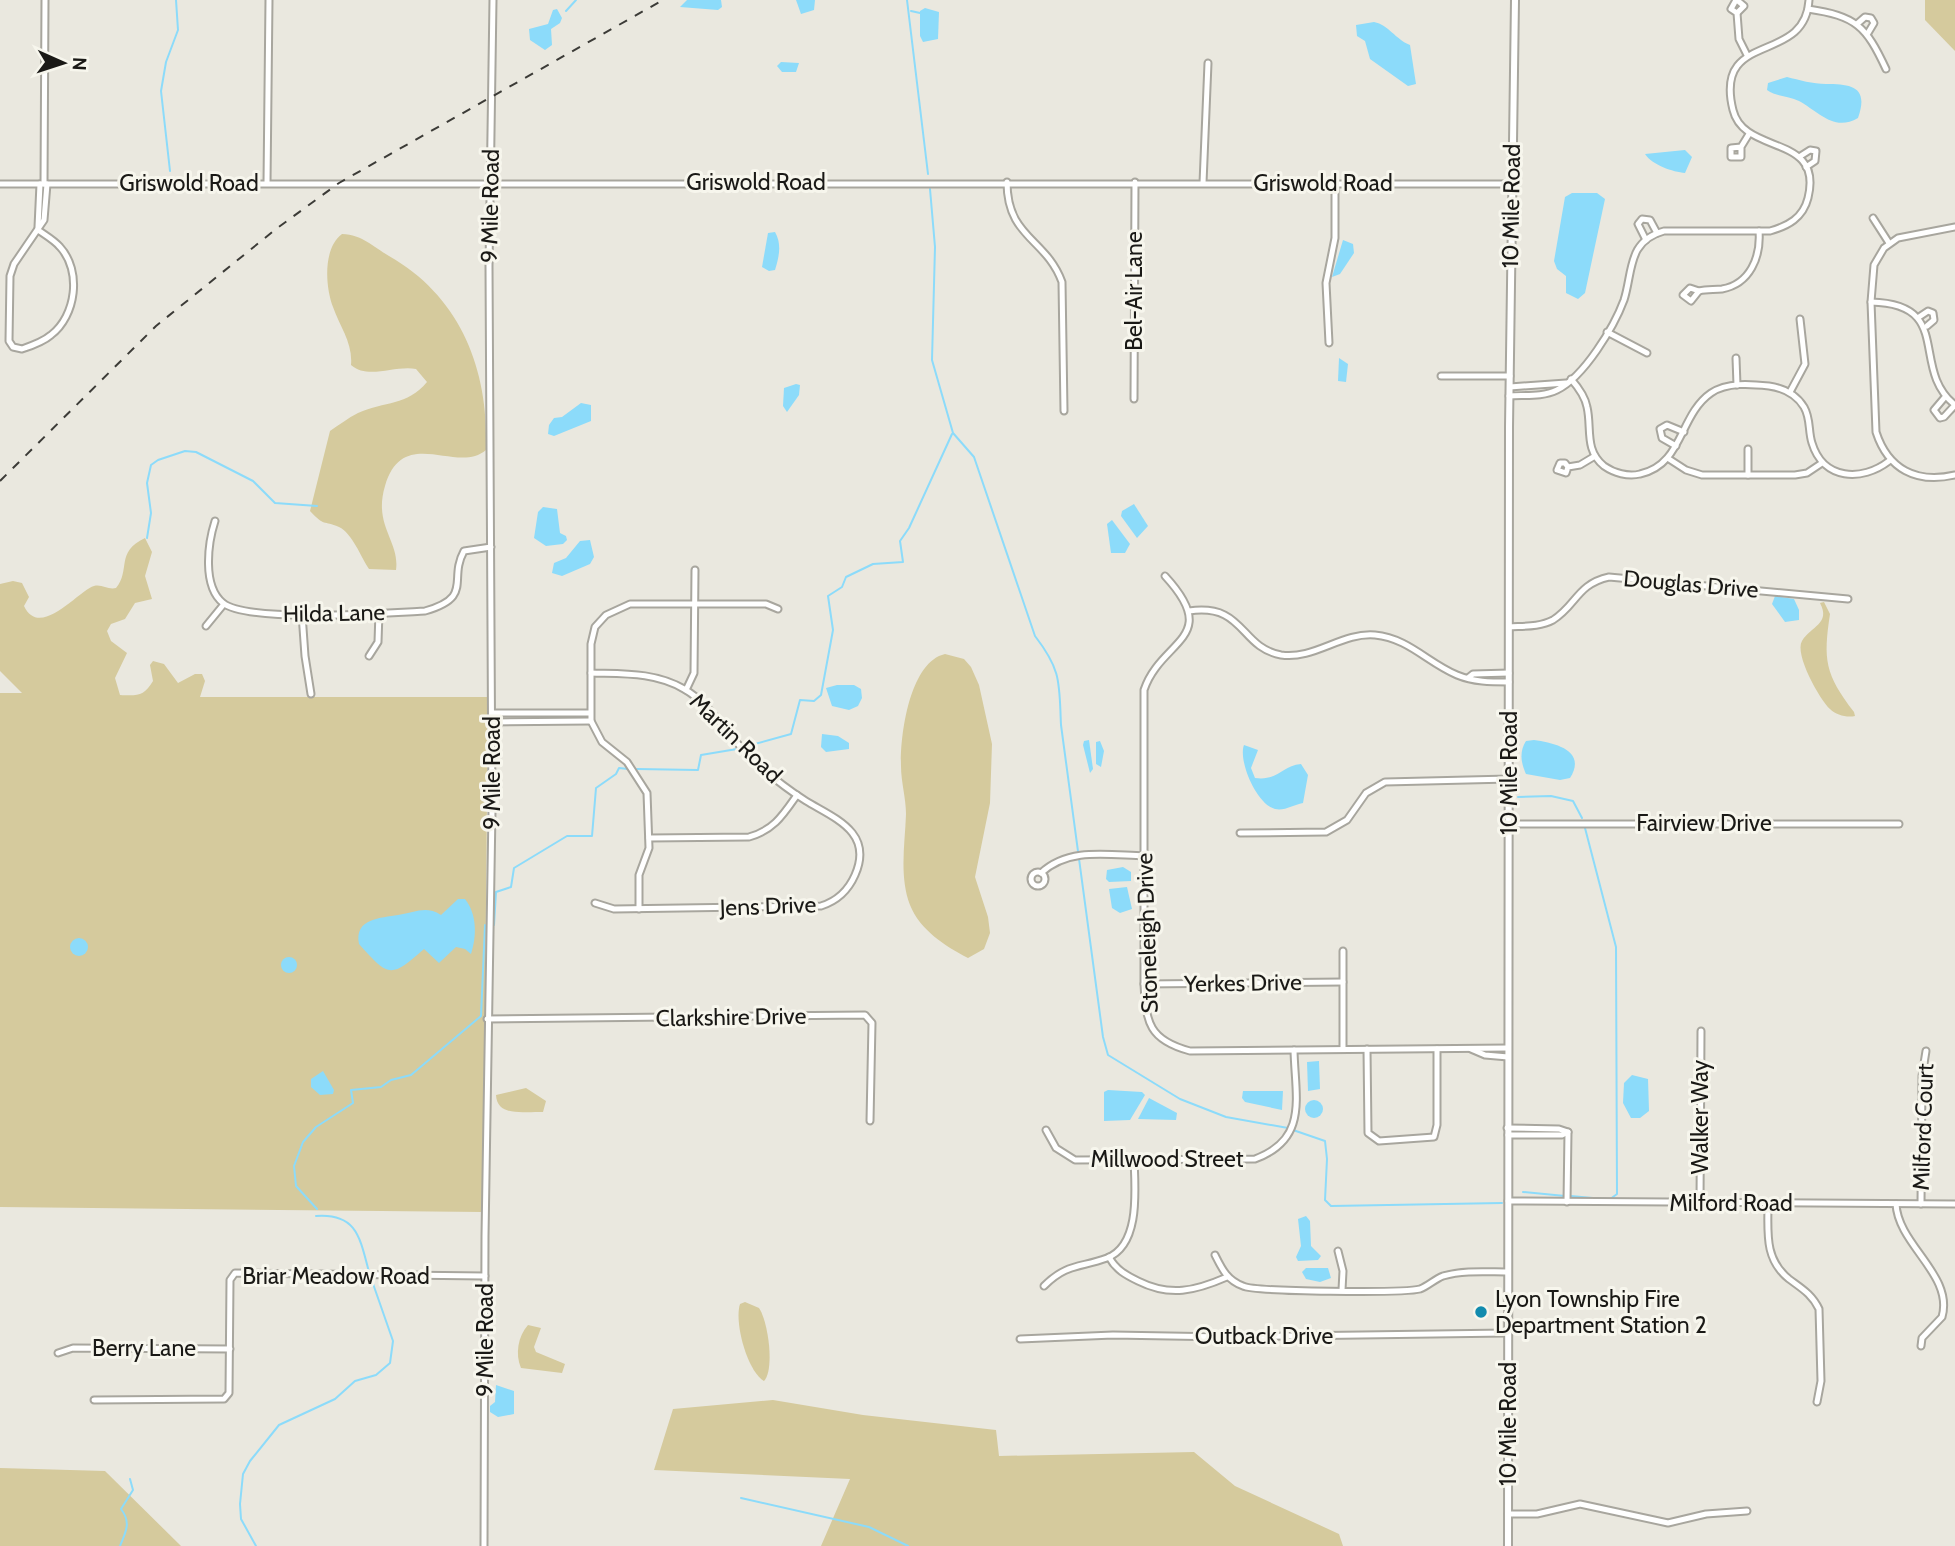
<svg xmlns="http://www.w3.org/2000/svg" width="1955" height="1546" viewBox="0 0 1955 1546" font-family="Cabin,sans-serif">
	<style>
		.green { fill: #d5ca9d }
		.water { fill: #8cdbfa }
		.lines { fill: none; stroke-linecap: round; stroke-linejoin: round }
		.stream { stroke: #8cdbfa; stroke-width: 2 }
		.minor-casing { stroke: #a8a69e; stroke-width: 9 }
		.major-casing { stroke: #a8a69e; stroke-width: 10 }
		.minor { stroke: #fff; stroke-width: 5 }
		.major { stroke: #fff; stroke-width: 6 }
		.rail { stroke: #3c3b37; stroke-width: 2; stroke-dasharray: 9 9; stroke-linecap: butt }
		.poi-dot { fill: #128bae; stroke: #f7f6ed; stroke-width: 2.5 }
		.labels { text-anchor: middle; stroke-width: 6; stroke-linejoin: round; paint-order: stroke }
		.street-label { font-size: 23px; fill: #1a1916; stroke: #f7f6ed }
		.poi-label { font-size: 23px; fill: #1a1916; stroke: #f7f6ed; text-anchor: start }
	</style>
	<rect width="100%" height="100%" fill="#eae8df"/>
	<g class="green">
		<polygon points="1925,0 1955,0 1955,51 1925,20"/>
		<path d="M342,234C363,235 372,246 389,256C461,297 489,370 486,450C457,475 403,424 385,486C373,526 400,541 396,570L369,569C361,557 352,533 339,527C323,520 325,527 310,511L330,431C339,425 348,418 358,413C385,401 407,406 427,382L416,369C395,365 368,380 351,365C353,343 340,327 333,307C325,286 323,248 342,234Z"/>
		<path d="M145,538L152,552L145,576L152,599L135,603L125,619L111,624L107,631L111,641L127,653L115,678L120,695C138,696 144,696 153,681L150,665L153,661L164,664L178,683L195,674H202L205,681L200,697H488L483,1212L0,1207V693H22L0,671V584L13,581L22,583L29,597L24,606C40,640 79,590 94,586C102,584 108,590 116,588C131,570 115,552 145,538Z"/>
		<path d="M1824,602L1830,614C1823,660 1825,674 1854,712L1855,716C1847,718 1836,715 1830,709C1820,700 1794,654 1802,641C1811,626 1831,624 1820,603Z"/>
		<path d="M945,654L964,659L971,667L979,685L992,744L990,803L975,877L988,917L990,933L984,949L968,958C945,946 920,930 910,905C899,876 905,844 906,814C906,798 901,782 901,766C900,734 910,662 945,654Z"/>
		<path d="M526,1088L546,1101L543,1112C526,1111 497,1118 496,1095Z"/>
		<path d="M745,1302L759,1308C768,1321 775,1369 764,1381C747,1371 734,1322 740,1304Z"/>
		<path d="M528,1325L541,1328L534,1347L536,1352L565,1364L562,1373L521,1368C515,1354 518,1336 528,1325Z"/>
		<polygon points="773,1400 863,1415 996,1430 999,1456 1194,1452 1235,1486 1339,1534 1343,1546 821,1546 850,1479 654,1470 673,1409"/>
		<polygon points="0,1468 105,1471 181,1546 0,1546"/>
	</g>
	<g class="water">
		<polygon points="687,0 721,0 722,7 718,10 680,7"/>
		<polygon points="796,0 815,0 814,10 801,14"/>
		<polygon points="925,8 939,12 938,39 923,42 920,36 920,11"/>
		<polygon points="557,9 562,18 560,23 551,29 552,45 545,50 530,40 529,29 548,24 553,10"/>
		<path d="M1374,22C1389,25 1395,39 1410,45L1416,84L1408,86L1370,59L1365,41L1357,36L1356,25Z"/>
		<polygon points="781,62 799,63 796,72 782,72 777,66"/>
		<path d="M1787,77C1799,80 1813,84 1826,84C1852,84 1869,87 1858,118C1834,132 1819,112 1799,101C1789,96 1777,97 1767,90L1768,83Z"/>
		<path d="M1685,150L1692,157L1685,173C1673,172 1652,165 1645,154Z"/>
		<polygon points="1572,193 1597,193 1605,199 1585,293 1578,299 1566,293 1566,276 1557,269 1554,261 1565,197"/>
		<path d="M775,232C782,244 779,257 775,270L769,271L762,267L768,233Z"/>
		<polygon points="1343,240 1353,244 1354,253 1340,274 1332,277"/>
		<polygon points="1339,358 1348,364 1346,382 1338,381"/>
		<polygon points="796,384 800,385 799,395 787,412 783,406 784,388"/>
		<polygon points="581,403 591,405 591,421 554,436 548,434 549,425 554,418 562,417"/>
		<polygon points="1134,504 1148,526 1137,538 1121,516 1122,511"/>
		<polygon points="543,507 557,509 560,533 566,536 567,540 563,544 546,546 534,538 538,512"/>
		<polygon points="1112,520 1130,544 1125,553 1111,553 1107,524"/>
		<polygon points="590,540 594,557 590,564 562,576 552,573 554,563 566,558 580,541"/>
		<polygon points="1775,596 1794,599 1799,610 1799,620 1785,622 1772,604"/>
		<polygon points="837,685 854,685 861,689 862,698 858,706 849,710 832,706 826,688"/>
		<polygon points="822,734 838,736 849,743 849,749 826,752 821,747"/>
		<polygon points="1089,740 1093,769 1090,773 1083,745 1084,741"/>
		<path d="M1534,740C1556,743 1587,751 1570,778L1560,780L1526,774C1521,763 1519,752 1526,741Z"/>
		<polygon points="1100,741 1104,751 1101,767 1096,764 1096,742"/>
		<path d="M1244,745L1258,750L1251,768L1255,778C1279,781 1281,766 1301,764L1308,775L1303,803C1293,805 1285,811 1275,809C1256,804 1238,760 1244,745Z"/>
		<polygon points="1123,867 1131,872 1131,881 1109,882 1106,879 1107,870"/>
		<polygon points="1127,887 1132,909 1120,913 1112,908 1109,889"/>
		<path d="M458,899H465C477,914 477,936 471,954L465,949L456,947L439,963L424,949C390,979 389,977 359,944C354,918 381,918 398,915C415,913 425,905 441,915Z"/>
		<circle cx="79" cy="947" r="9"/>
		<circle cx="289" cy="965" r="8"/>
		<polygon points="1319,1061 1320,1089 1308,1091 1307,1062"/>
		<polygon points="323,1071 334,1090 333,1094 320,1095 311,1087 311,1079"/>
		<polygon points="1632,1075 1648,1079 1649,1111 1640,1118 1631,1118 1623,1103 1624,1083"/>
		<polygon points="1108,1090 1142,1092 1145,1095 1130,1120 1104,1121 1104,1092"/>
		<polygon points="1243,1091 1283,1091 1282,1110 1245,1102 1242,1098"/>
		<polygon points="1149,1098 1177,1113 1176,1120 1138,1119"/>
		<circle cx="1314" cy="1109" r="9"/>
		<polygon points="1306,1216 1310,1221 1311,1246 1321,1256 1318,1260 1298,1261 1296,1257 1301,1246 1298,1219"/>
		<polygon points="1306,1268 1328,1268 1331,1278 1320,1282 1306,1279 1302,1272"/>
		<polygon points="496,1385 514,1391 514,1414 498,1417 490,1412 490,1406 495,1402"/>
	</g>
	<g class="lines">
		<g class="stream">
			<polyline points="907,0 928,174"/>
			<polyline points="566,11 576,0"/>
			<polyline points="911,11 920,13"/>
			<polyline points="170,171 161,91 166,62 178,30 176,0"/>
			<path d="M930,189L935,247L932,360L953,433L974,457L1035,636C1062,671 1059,683 1061,725L1103,1037L1108,1055L1180,1099L1226,1117L1288,1128"/>
			<polyline points="147,538 151,513 147,483 151,465 158,460 185,451 196,452 253,481 275,503 317,506"/>
			<polyline points="744,747 791,734 800,700 814,701 821,695 833,630 828,596 842,587 846,577 873,564 903,562 900,541 909,528 952,434"/>
			<polyline points="637,769 698,770 701,755 737,749"/>
			<polyline points="1518,797 1551,796 1573,801 1582,818"/>
			<polyline points="1585,828 1616,947 1617,1194 1609,1200"/>
			<polyline points="494,925 496,892 511,887 514,868 567,836 592,836 596,788 616,774 619,768 628,769"/>
			<polyline points="1293,1130 1325,1141 1327,1159 1325,1200 1331,1206 1502,1203"/>
			<polyline points="1523,1192 1565,1196"/>
			<polyline points="1571,1196 1603,1199"/>
			<polyline points="317,1209 296,1186 294,1166 303,1142 316,1127 353,1103 351,1090 381,1087 391,1080 411,1075 481,1016 485,925"/>
			<path d="M316,1216C357,1213 360,1238 369,1272"/>
			<polyline points="741,1498 869,1527 908,1546"/>
			<path d="M120,1546C125,1533 132,1523 121,1509L133,1490L130,1479"/>
			<polyline points="256,1546 241,1519 240,1504 243,1474 250,1461 279,1425 335,1399 355,1381 376,1375 390,1363 393,1341 371,1278"/>
		</g>
		<g class="minor-casing">
			<g id="minor">
				<polyline points="1736,0 1731,9 1737,13 1739,39 1747,55"/>
				<polyline points="1737,0 1744,6 1737,13"/>
				<path d="M1808,9C1856,16 1866,26 1886,69"/>
				<polyline points="1857,24 1865,17 1871,18 1874,23 1868,33"/>
				<polyline points="1741,147 1731,148 1731,157 1741,157 1741,147 1749,134"/>
				<polyline points="1799,157 1810,150 1816,151 1815,161 1806,167"/>
				<path d="M1007,182C1007,238 1046,238 1062,282L1064,411"/>
				<polyline points="267,183 269,0"/>
				<polyline points="1203,183 1208,63"/>
				<polyline points="0,184 1511,184"/>
				<polyline points="44,184 45,0"/>
				<polyline points="1873,218 1889,243"/>
				<polyline points="38,227 40,184"/>
				<path d="M1955,227L1898,238L1884,248L1874,265L1871,302L1876,432C1888,469 1916,484 1955,475"/>
				<path d="M38,230C45,235 54,240 60,247C82,271 76,316 51,335C43,342 31,346 22,349L13,347L9,341L10,276L14,264L44,220L47,184"/>
				<polyline points="1646,240 1638,224 1642,219 1650,220 1657,233"/>
				<polygon points="1690,288 1699,291 1691,301 1683,295"/>
				<path d="M1699,291C1707,289 1714,290 1722,289C1750,284 1761,257 1759,231"/>
				<path d="M1871,302C1955,304 1909,368 1955,405L1944,417L1940,418L1934,410L1945,397"/>
				<polyline points="1919,317 1928,311 1933,313 1934,320 1927,326"/>
				<polyline points="1607,332 1647,353"/>
				<polyline points="1329,343 1326,283 1335,238 1335,184"/>
				<polyline points="1736,358 1737,385"/>
				<polyline points="1441,376 1510,376"/>
				<path d="M1571,379C1578,387 1585,396 1587,407C1592,428 1584,450 1604,466C1614,473 1628,477 1640,474C1683,465 1679,415 1711,393C1727,382 1751,384 1769,386C1783,388 1796,394 1804,407C1811,419 1808,431 1812,443C1823,480 1862,482 1889,461"/>
				<polyline points="1510,387 1566,383"/>
				<polyline points="1790,392 1805,364 1800,319"/>
				<path d="M1509,396C1525,395 1543,397 1557,390C1584,377 1614,327 1624,300C1633,272 1627,241 1664,231H1770C1788,226 1803,218 1808,198C1824,133 1744,156 1733,110C1713,29 1805,66 1809,0"/>
				<polyline points="1134,399 1135,182"/>
				<polyline points="1676,446 1662,438 1660,429 1667,425 1684,432"/>
				<polyline points="1669,459 1686,470 1702,475 1795,475 1807,473 1822,463"/>
				<polyline points="1568,467 1566,473 1557,470 1560,463 1565,463 1568,467 1580,465 1595,456"/>
				<polyline points="1748,475 1748,449"/>
				<path d="M215,521C208,543 202,586 223,603C248,623 387,613 425,611C474,597 448,580 464,551L491,547"/>
				<path d="M1165,576C1223,639 1161,639 1144,690V984C1146,1023 1149,1040 1190,1051L1508,1048"/>
				<path d="M1189,611C1245,603 1239,647 1281,655C1314,660 1342,632 1375,635C1408,638 1428,663 1457,675C1474,682 1490,682 1509,682"/>
				<polyline points="302,614 305,656 311,694"/>
				<polyline points="206,626 224,604"/>
				<path d="M1509,627C1523,626 1540,627 1553,620C1576,606 1577,584 1609,577L1848,599"/>
				<polyline points="369,656 378,642 379,612"/>
				<path d="M591,673C623,674 655,672 684,689C711,704 729,737 751,758C767,773 787,789 806,801C834,818 874,832 855,875C848,891 837,901 821,906L614,909L595,903"/>
				<polyline points="1468,678 1473,674 1509,673"/>
				<polyline points="686,690 694,673 695,570"/>
				<polyline points="492,713 590,713"/>
				<polyline points="492,722 591,721"/>
				<polyline points="1508,824 1899,824"/>
				<polyline points="1240,833 1326,832 1347,820 1366,793 1385,782 1509,779"/>
				<path d="M649,838L749,837C774,830 783,815 797,795"/>
				<circle cx="1038" cy="879" r="7"/>
				<path d="M1041,873C1069,847 1108,855 1144,856"/>
				<polyline points="639,909 639,875 649,848 647,793 627,762 602,742 591,721 591,644 595,627 606,615 630,604 766,604 778,609"/>
				<polyline points="1144,984 1343,982"/>
				<polyline points="487,1019 865,1015 872,1023 870,1121"/>
				<polyline points="1343,1049 1343,951"/>
				<polyline points="1367,1049 1368,1133 1379,1141 1434,1137 1437,1125 1437,1049"/>
				<polyline points="1471,1049 1485,1055 1508,1057"/>
				<polyline points="1507,1128 1559,1129 1568,1132 1562,1135 1508,1135"/>
				<path d="M1046,1130L1056,1148L1075,1160L1255,1159C1309,1139 1295,1097 1294,1050"/>
				<polyline points="1508,1201 1955,1204"/>
				<polyline points="1567,1202 1568,1132"/>
				<polyline points="1700,1203 1701,1031"/>
				<path d="M1768,1203C1768,1232 1764,1259 1789,1279C1801,1288 1812,1294 1819,1309L1821,1381L1817,1402"/>
				<path d="M1896,1204C1898,1245 1954,1275 1942,1317L1922,1338L1921,1346"/>
				<polyline points="1921,1204 1922,1076 1926,1051"/>
				<polyline points="1338,1251 1343,1271 1342,1290"/>
				<path d="M1215,1255C1222,1269 1227,1280 1243,1286C1255,1292 1405,1293 1420,1289C1428,1286 1435,1279 1443,1276C1464,1270 1486,1272 1508,1272"/>
				<path d="M1109,1257C1116,1270 1126,1275 1138,1281C1170,1297 1195,1291 1227,1277"/>
				<path d="M1044,1286C1067,1263 1080,1268 1107,1258C1141,1245 1135,1188 1134,1159"/>
				<polyline points="1020,1339 1113,1335 1226,1337 1507,1333"/>
				<polyline points="58,1353 73,1348 230,1349"/>
				<polyline points="94,1400 224,1399 229,1393 230,1280 235,1273 485,1276"/>
				<polyline points="1508,1514 1537,1514 1580,1504 1668,1523 1706,1514 1747,1511"/>
				<polyline points="484,1546 485,1236 492,811 489,266 493,0"/>
			</g>
		</g>
		<g class="major-casing">
			<polyline id="major" points="1508,1546 1509,427 1515,0"/>
		</g>
		<use href="#minor" class="minor"/>
		<use href="#major" class="major"/>
		<polyline class="rail" points="0,481 156,326 276,229 339,183 663,0"/>
	</g>
	<circle class="poi-dot" cx="1481" cy="1312" r="7"/>
	<g class="labels">
		<g class="street-label">
			<text x="756" y="190">Griswold Road</text>
			<text x="189" y="191">Griswold Road</text>
			<text x="1323" y="191">Griswold Road</text>
			<text transform="translate(490 206) rotate(-89)" y="8">9 Mile Road</text>
			<text transform="translate(1511 206) rotate(-89)" y="8">10 Mile Road</text>
			<text transform="translate(1134 291) rotate(-90)" y="8">Bel-Air Lane</text>
			<text transform="translate(1691 584) rotate(5)" y="8">Douglas Drive</text>
			<text transform="translate(334 613) rotate(-1)" y="8">Hilda Lane</text>
			<text transform="translate(736 738) rotate(44)" y="8">Martin Road</text>
			<text transform="translate(492 773) rotate(-90)" y="8">9 Mile Road</text>
			<text transform="translate(1509 773) rotate(-90)" y="8">10 Mile Road</text>
			<text x="1704" y="831">Fairview Drive</text>
			<text transform="translate(768 906) rotate(-2)" y="8">Jens Drive</text>
			<text transform="translate(1147 933) rotate(-92)" y="8">Stoneleigh Drive</text>
			<text transform="translate(1243 983) rotate(-1)" y="8">Yerkes Drive</text>
			<text transform="translate(731 1017) rotate(-1)" y="8">Clarkshire Drive</text>
			<text transform="translate(1700 1117) rotate(-90)" y="8">Walker Way</text>
			<text transform="translate(1923 1127) rotate(-88)" y="8">Milford Court</text>
			<text x="1167" y="1167">Millwood Street</text>
			<text x="1731" y="1211">Milford Road</text>
			<text x="336" y="1284">Briar Meadow Road</text>
			<text x="1264" y="1344">Outback Drive</text>
			<text transform="translate(485 1340) rotate(-90)" y="8">9 Mile Road</text>
			<text x="144" y="1356">Berry Lane</text>
			<text transform="translate(1508 1424) rotate(-90)" y="8">10 Mile Road</text>
		</g>
		<g class="poi-label">
			<text x="1495" y="1307">Lyon Township Fire<tspan x="1495" dy="26">Department Station 2</tspan></text>
		</g>
	</g>
	<g transform="translate(63 63) rotate(93)" stroke="#f7f6ed" stroke-width="5" paint-order="stroke">
	<path d="M0-5L12 26L0 18L-12 26Z" fill="#1a1916"/>
	<text y="-10" font-size="19" font-weight="bold" text-anchor="middle" fill="#1a1916">N</text>
	</g>
</svg>
